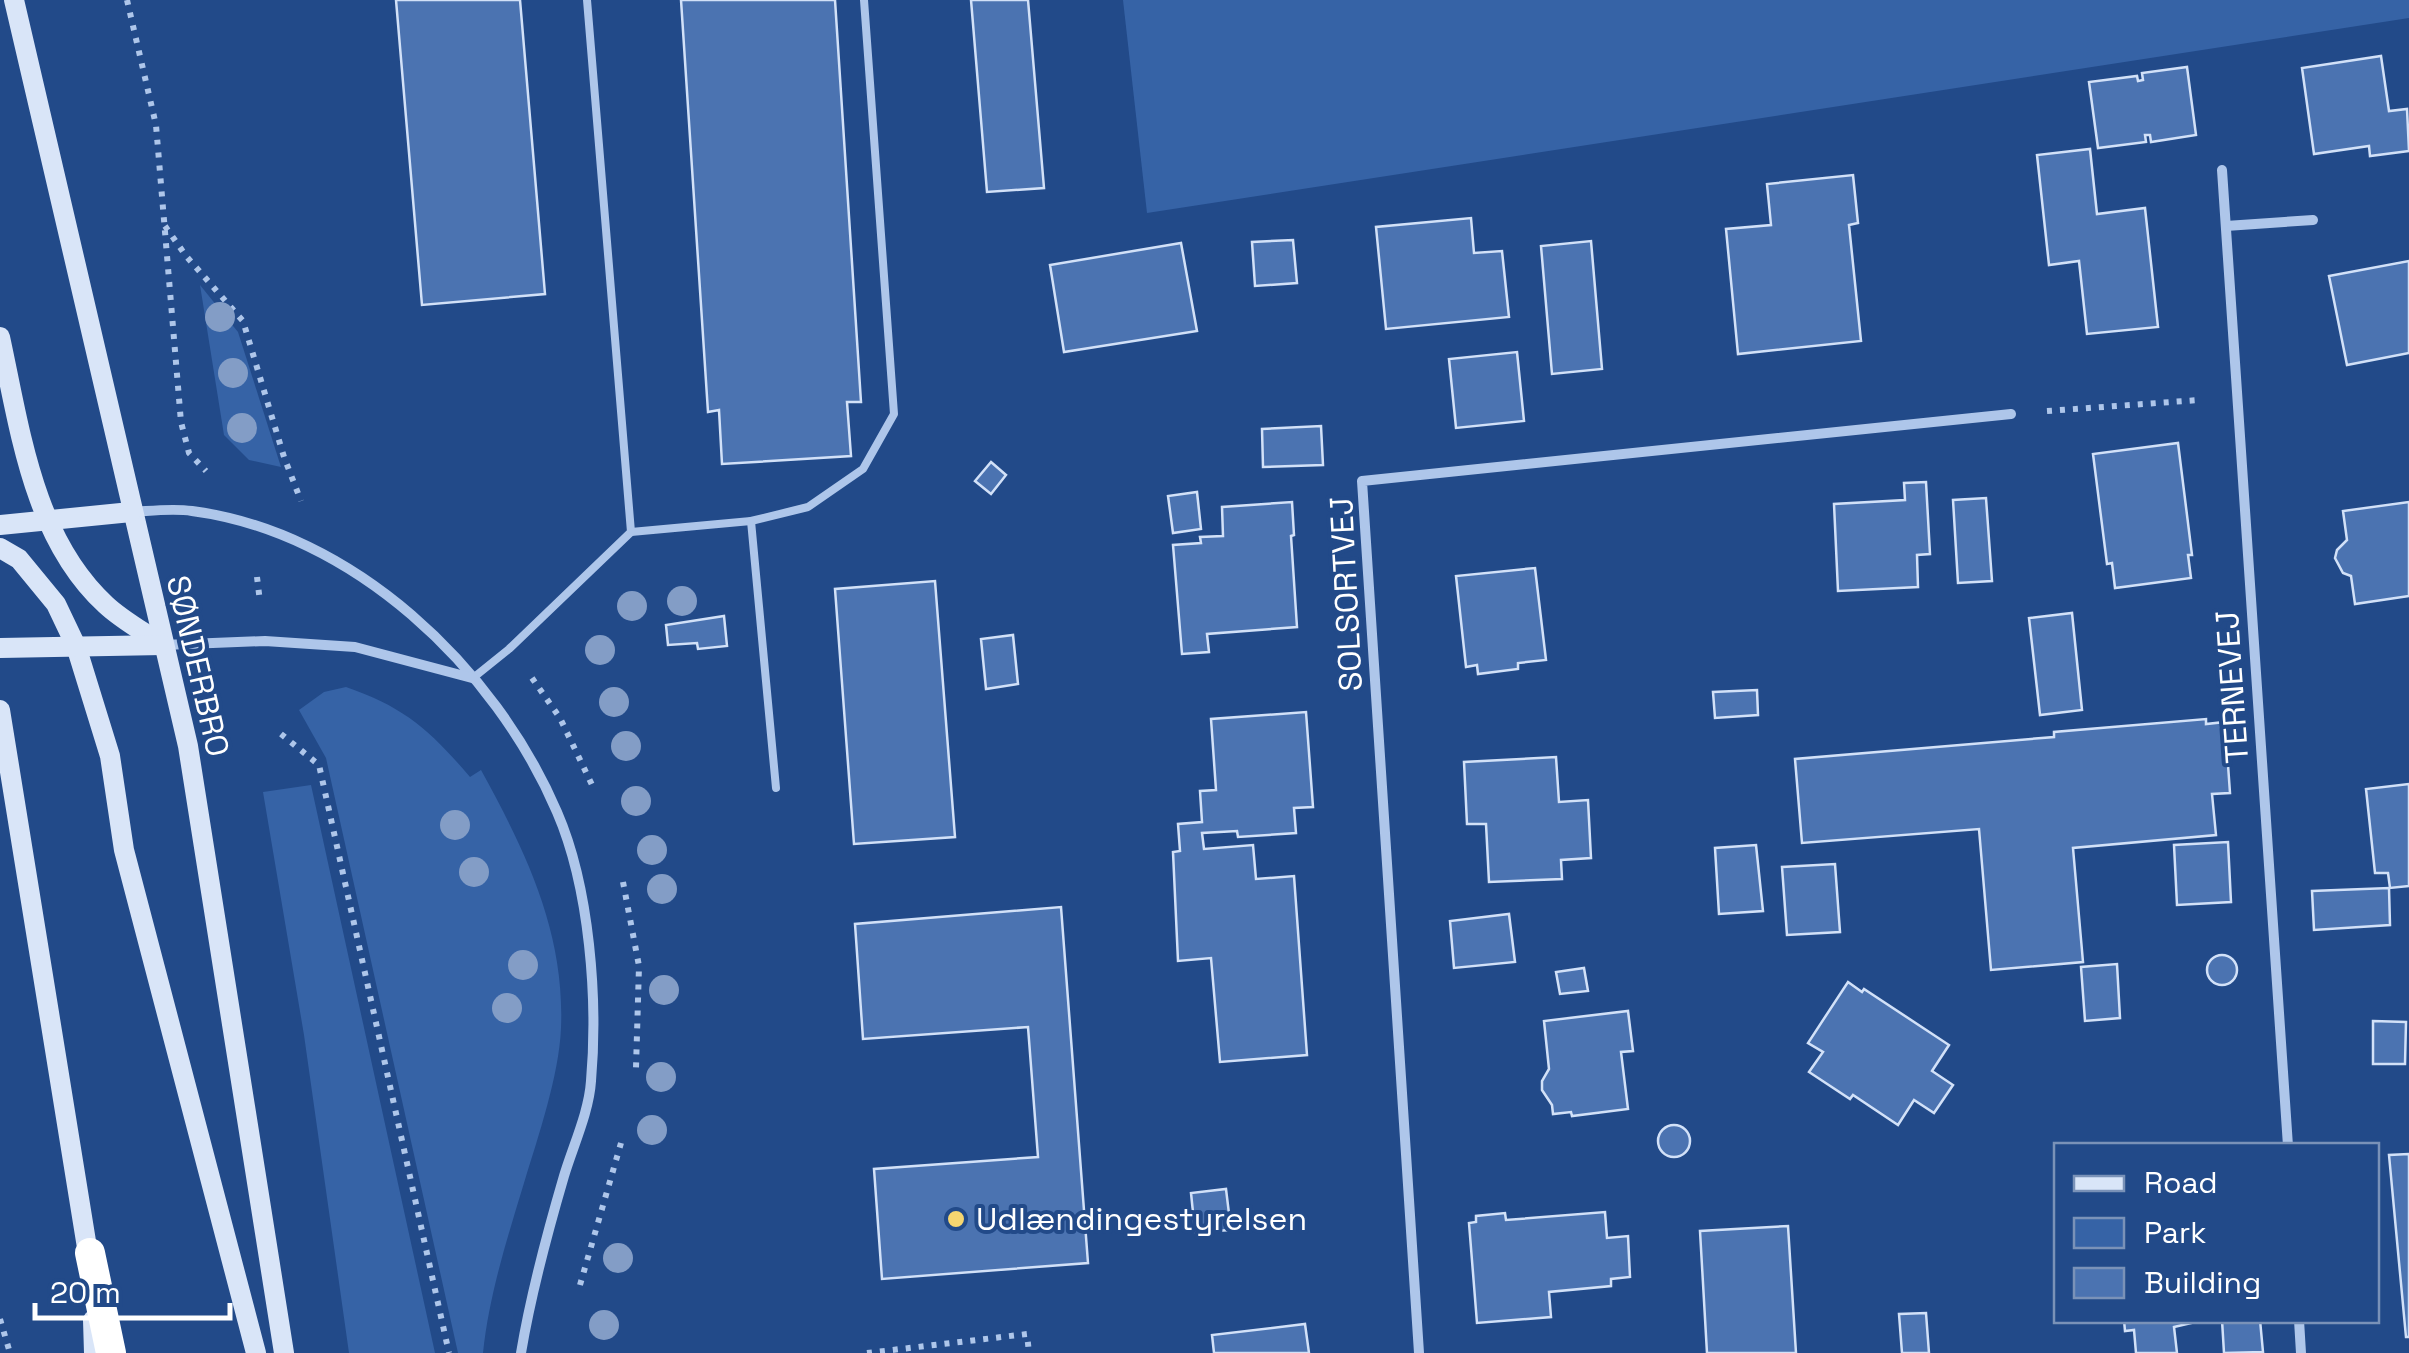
<svg xmlns="http://www.w3.org/2000/svg" width="2409" height="1353" font-family="'Space Grotesk',sans-serif">
	<style>
		.green { fill: #3663a6 }
		.building { fill: #4b73b1; stroke: #d2e1f8; stroke-width: 2.5 }
		.lines { fill: none; stroke-linecap: round; stroke-linejoin: round }
		.path { stroke: #aec6ea; stroke-width: 6; stroke-dasharray: 5 8; stroke-linecap: butt }
		.lane { stroke: #aec6ea; stroke-width: 8 }
		.street { stroke: #aec6ea; stroke-width: 10 }
		.secondary { stroke: #d9e5f8; stroke-width: 20 }
		.highway { stroke: #fff; stroke-width: 30 }
		.tree { fill: #839dc6 }
		.poi-dot { fill: #f6d670; stroke: #224a89; stroke-width: 4 }
		.labels { text-anchor: middle; stroke-width: 8; stroke-linejoin: round; paint-order: stroke }
		.street-label { font-size: 32px; fill: #fff; stroke: #224a89 }
		.poi-label { font-size: 32px; fill: #fff; stroke: #224a89; text-anchor: start }
	</style>
	<rect width="100%" height="100%" fill="#224a89"/>
	<!-- green -->
	<g class="green">
		<path d="M 1123,0 L 2409,0 L 2409,18 L 1147,213 Z"/>
		<path d="M 200,285 L 238,332 L 281,467 L 249,460 L 224,435 Z"/>
		<path d="M 346,687 C 404,707 430,730 470,777 L 481,770 C 526,852 565,932 561,1028 C 559,1076 538,1137 524,1183 C 507,1239 489,1295 483,1353 L 458,1353 L 326,758 L 299,710 L 324,692 Z"/>
		<path d="M 311,785 L 435,1353 L 349,1353 L 304,1035 L 263,792 Z"/>
	</g>
	<!-- building -->
	<g class="building">
		<path d="M 396,0 L 520,0 L 545,294 L 422,305 Z"/>
		<path d="M 681,0 L 835,0 L 861,402 L 847,402 L 851,456 L 722,464 L 719,410 L 708,412 Z"/>
		<path d="M 971,0 L 1028,0 L 1044,188 L 987,192 Z"/>
		<path d="M 2381,56 L 2389,111 L 2407,109 L 2409,151 L 2370,156 L 2369,146 L 2314,154 L 2302,68 Z"/>
		<path d="M 2187,67 L 2196,135 L 2151,142 L 2150,135 L 2145,135 L 2146,142 L 2098,148 L 2089,82 L 2137,76 L 2138,81 L 2143,80 L 2142,73 Z"/>
		<path d="M 2090,149 L 2097,214 L 2145,208 L 2158,327 L 2087,334 L 2079,261 L 2049,265 L 2037,155 Z"/>
		<path d="M 1853,175 L 1858,223 L 1849,225 L 1861,341 L 1738,354 L 1726,229 L 1771,225 L 1767,184 Z"/>
		<path d="M 1471,218 L 1474,253 L 1502,251 L 1509,317 L 1386,329 L 1376,227 Z"/>
		<path d="M 1293,240 L 1297,283 L 1255,286 L 1252,242 Z"/>
		<path d="M 1591,241 L 1602,369 L 1552,374 L 1541,246 Z"/>
		<path d="M 1181,243 L 1197,331 L 1064,352 L 1050,265 Z"/>
		<path d="M 2409,261 L 2409,353 L 2347,365 L 2329,276 Z"/>
		<path d="M 1517,352 L 1524,421 L 1456,428 L 1449,359 Z"/>
		<path d="M 1321,426 L 1323,465 L 1263,467 L 1262,429 Z"/>
		<path d="M 2178,443 L 2192,555 L 2188,555 L 2191,578 L 2115,588 L 2112,563 L 2107,564 L 2093,454 Z"/>
		<path d="M 991,462 L 1006,475 L 991,494 L 975,481 Z"/>
		<path d="M 1926,482 L 1930,554 L 1917,555 L 1918,587 L 1838,591 L 1834,504 L 1905,500 L 1904,483 Z"/>
		<path d="M 1197,492 L 1201,529 L 1173,533 L 1168,496 Z"/>
		<path d="M 1986,498 L 1992,581 L 1958,583 L 1953,500 Z"/>
		<path d="M 1292,502 L 1294,535 L 1291,536 L 1297,627 L 1207,634 L 1209,652 L 1182,654 L 1173,545 L 1201,543 L 1200,537 L 1223,536 L 1222,507 Z"/>
		<path d="M 2409,502 L 2409,596 L 2355,604 L 2351,576 L 2343,573 L 2335,558 L 2337,550 L 2347,540 L 2343,511 Z"/>
		<path d="M 1535,568 L 1546,660 L 1518,663 L 1518,669 L 1478,674 L 1477,665 L 1466,667 L 1456,576 Z"/>
		<path d="M 935,581 L 955,837 L 854,844 L 835,589 Z"/>
		<path d="M 2072,613 L 2082,710 L 2040,715 L 2029,618 Z"/>
		<path d="M 724,616 L 727,646 L 698,649 L 697,643 L 668,645 L 666,625 Z"/>
		<path d="M 1013,635 L 1018,684 L 986,689 L 981,639 Z"/>
		<path d="M 1757,690 L 1758,715 L 1715,718 L 1713,692 Z"/>
		<path d="M 1306,712 L 1313,807 L 1294,808 L 1296,833 L 1238,837 L 1237,831 L 1202,833 L 1204,849 L 1253,845 L 1256,879 L 1294,876 L 1307,1055 L 1220,1062 L 1211,958 L 1178,961 L 1173,852 L 1180,851 L 1178,824 L 1202,822 L 1200,791 L 1216,790 L 1211,719 Z"/>
		<path d="M 2206,719 L 2206,724 L 2225,722 L 2230,793 L 2212,794 L 2216,835 L 2073,848 L 2083,962 L 1991,970 L 1979,829 L 1802,843 L 1795,759 L 2054,737 L 2054,732 Z"/>
		<path d="M 1556,757 L 1559,802 L 1588,800 L 1591,858 L 1561,860 L 1562,879 L 1489,882 L 1486,824 L 1467,824 L 1464,762 Z"/>
		<path d="M 2409,784 L 2409,886 L 2390,888 L 2388,873 L 2375,873 L 2366,789 Z"/>
		<path d="M 2228,842 L 2231,902 L 2177,905 L 2174,845 Z"/>
		<path d="M 1756,845 L 1763,911 L 1719,914 L 1715,848 Z"/>
		<path d="M 1835,864 L 1840,932 L 1787,935 L 1782,867 Z"/>
		<path d="M 2389,888 L 2390,925 L 2314,930 L 2312,891 Z"/>
		<path d="M 1061,907 L 1088,1263 L 882,1279 L 874,1169 L 1038,1157 L 1028,1027 L 863,1039 L 855,924 Z"/>
		<path d="M 1509,914 L 1515,962 L 1454,968 L 1450,921 Z"/>
		<circle cx="2222" cy="970" r="15"/>
		<path d="M 2117,964 L 2120,1018 L 2085,1021 L 2081,967 Z"/>
		<path d="M 1584,968 L 1588,991 L 1560,994 L 1556,972 Z"/>
		<path d="M 1848,982 L 1862,992 L 1864,989 L 1949,1045 L 1932,1071 L 1953,1085 L 1934,1113 L 1914,1100 L 1898,1125 L 1853,1095 L 1850,1099 L 1809,1072 L 1823,1052 L 1808,1043 Z"/>
		<path d="M 1628,1011 L 1633,1051 L 1621,1052 L 1628,1109 L 1572,1116 L 1571,1112 L 1553,1114 L 1552,1105 L 1542,1090 L 1542,1081 L 1549,1069 L 1544,1021 Z"/>
		<path d="M 2373,1021 L 2406,1022 L 2405,1064 L 2373,1064 Z"/>
		<circle cx="1674" cy="1141" r="16"/>
		<path d="M 2409,1154 L 2409,1337 L 2406,1337 L 2389,1155 Z"/>
		<path d="M 1226,1189 L 1231,1230 L 1195,1232 L 1191,1193 Z"/>
		<path d="M 1605,1212 L 1607,1238 L 1628,1236 L 1630,1277 L 1611,1279 L 1611,1286 L 1549,1292 L 1551,1317 L 1477,1323 L 1469,1223 L 1476,1222 L 1476,1216 L 1505,1213 L 1506,1220 Z"/>
		<path d="M 1788,1226 L 1796,1353 L 1707,1353 L 1700,1231 Z"/>
		<path d="M 1926,1313 L 1929,1353 L 1902,1353 L 1899,1314 Z"/>
		<path d="M 2124,1320 L 2204,1320 L 2174,1327 L 2177,1353 L 2136,1353 L 2134,1330 L 2125,1331 Z"/>
		<path d="M 2222,1320 L 2260,1320 L 2263,1352 L 2224,1353 Z"/>
		<path d="M 1305,1324 L 1309,1353 L 1214,1353 L 1212,1335 Z"/>
	</g>
	<g class="lines">
		<!-- path -->
		<g class="path">
			<path d="M 127,0 L 156,125 L 181,422 L 189,453 L 206,471"/>
			<path d="M 165,226 L 186,256 L 243,321 L 284,457 L 301,501"/>
			<path d="M 2047,411 L 2199,400"/>
			<path d="M 257,577 L 260,602"/>
			<path d="M 532,678 L 560,718 L 594,789"/>
			<path d="M 281,734 L 319,765 L 449,1353"/>
			<path d="M 623,882 L 639,966 L 636,1068"/>
			<path d="M 580,1285 L 621,1143"/>
			<path d="M 0,1319 L 10,1353"/>
			<path d="M 867,1353 L 1027,1334 L 1029,1353"/>
		</g>
		<!-- lane -->
		<g class="lane">
			<path d="M 751,521 L 776,788"/>
			<path d="M 631,532 L 751,521 L 808,507 L 863,469 L 894,414 L 864,0"/>
			<path d="M 473,678 L 509,649 L 631,532 L 587,0"/>
		</g>
		<!-- street -->
		<g class="street">
			<path d="M 2222,170 L 2288,1146"/>
			<path d="M 2226,226 L 2313,220"/>
			<path d="M 131,512 C 151,511 172,508 192,511 C 353,532 495,667 557,812 C 590,888 598,1000 591,1081 C 589,1112 573,1146 564,1176 C 547,1234 531,1293 521,1353"/>
			<path d="M 163,645 L 265,641 L 355,647 L 472,678"/>
			<path d="M 2299,1320 L 2301,1353"/>
			<path d="M 1419,1353 L 1362,481 L 2011,414"/>
		</g>
		<!-- secondary -->
		<g class="secondary">
			<path d="M 14,0 L 188,746 L 284,1353"/>
			<path d="M 0,337 C 20,429 33,538 106,605 C 122,620 144,632 163,645"/>
			<path d="M 0,525 L 131,512"/>
			<path d="M 0,548 L 19,559 L 56,604 L 76,646 L 110,756 L 124,850 L 256,1353"/>
			<path d="M 0,648 L 163,645"/>
			<path d="M 0,710 L 90,1266"/>
			<path d="M 93,1320 L 94,1353"/>
		</g>
		<!-- highway -->
		<path class="highway" d="M 90,1253 L 111,1353"/>
	</g>
	<!-- trees -->
	<g class="tree">
		<circle cx="220" cy="317" r="15"/>
		<circle cx="233" cy="373" r="15"/>
		<circle cx="242" cy="428" r="15"/>
		<circle cx="682" cy="601" r="15"/>
		<circle cx="632" cy="606" r="15"/>
		<circle cx="600" cy="650" r="15"/>
		<circle cx="614" cy="702" r="15"/>
		<circle cx="626" cy="746" r="15"/>
		<circle cx="636" cy="801" r="15"/>
		<circle cx="455" cy="825" r="15"/>
		<circle cx="652" cy="850" r="15"/>
		<circle cx="474" cy="872" r="15"/>
		<circle cx="662" cy="889" r="15"/>
		<circle cx="523" cy="965" r="15"/>
		<circle cx="664" cy="990" r="15"/>
		<circle cx="507" cy="1008" r="15"/>
		<circle cx="661" cy="1077" r="15"/>
		<circle cx="652" cy="1130" r="15"/>
		<circle cx="618" cy="1258" r="15"/>
		<circle cx="604" cy="1325" r="15"/>
	</g>
	<!-- markers -->
	<circle class="poi-dot" cx="956" cy="1219" r="10"/>
	<g class="labels">
		<!-- street labels -->
		<g class="street-label">
			<text transform="translate(1346 594) rotate(-93)" y="11">SOLSORTVEJ</text>
			<text transform="translate(198 666) rotate(77)" y="11">SØNDERBRO</text>
			<text transform="translate(2232 687) rotate(-94)" y="11">TERNEVEJ</text>
		</g>
		<!-- poi labels -->
		<g class="poi-label">
			<text x="976" y="1230">Udlændingestyrelsen</text>
		</g>
	</g>
	<!-- legend -->
	<rect x="2054" y="1143" width="325" height="180" fill="#224a89" stroke="#7a92b8" stroke-width="2.5"/>
	<rect x="2074" y="1176" width="50" height="15" fill="#d9e5f8" stroke="#7a92b8" stroke-width="2.5"/>
	<text x="2144" y="1193" font-size="30" fill="#ffffff">Road</text>
	<rect x="2074" y="1218" width="50" height="30" fill="#3663a6" stroke="#7a92b8" stroke-width="2.5"/>
	<text x="2144" y="1243" font-size="30" fill="#ffffff">Park</text>
	<rect x="2074" y="1268" width="50" height="30" fill="#4b73b1" stroke="#7a92b8" stroke-width="2.5"/>
	<text x="2144" y="1293" font-size="30" fill="#ffffff">Building</text>
	<!-- scale -->
	<path d="M35 1303v15h195v-15" fill="none" stroke="#ffffff" stroke-width="5"/>
	<text x="50" y="1303" font-size="30" fill="#ffffff" stroke="#224a89" stroke-width="8" paint-order="stroke">20 m</text>
</svg>
